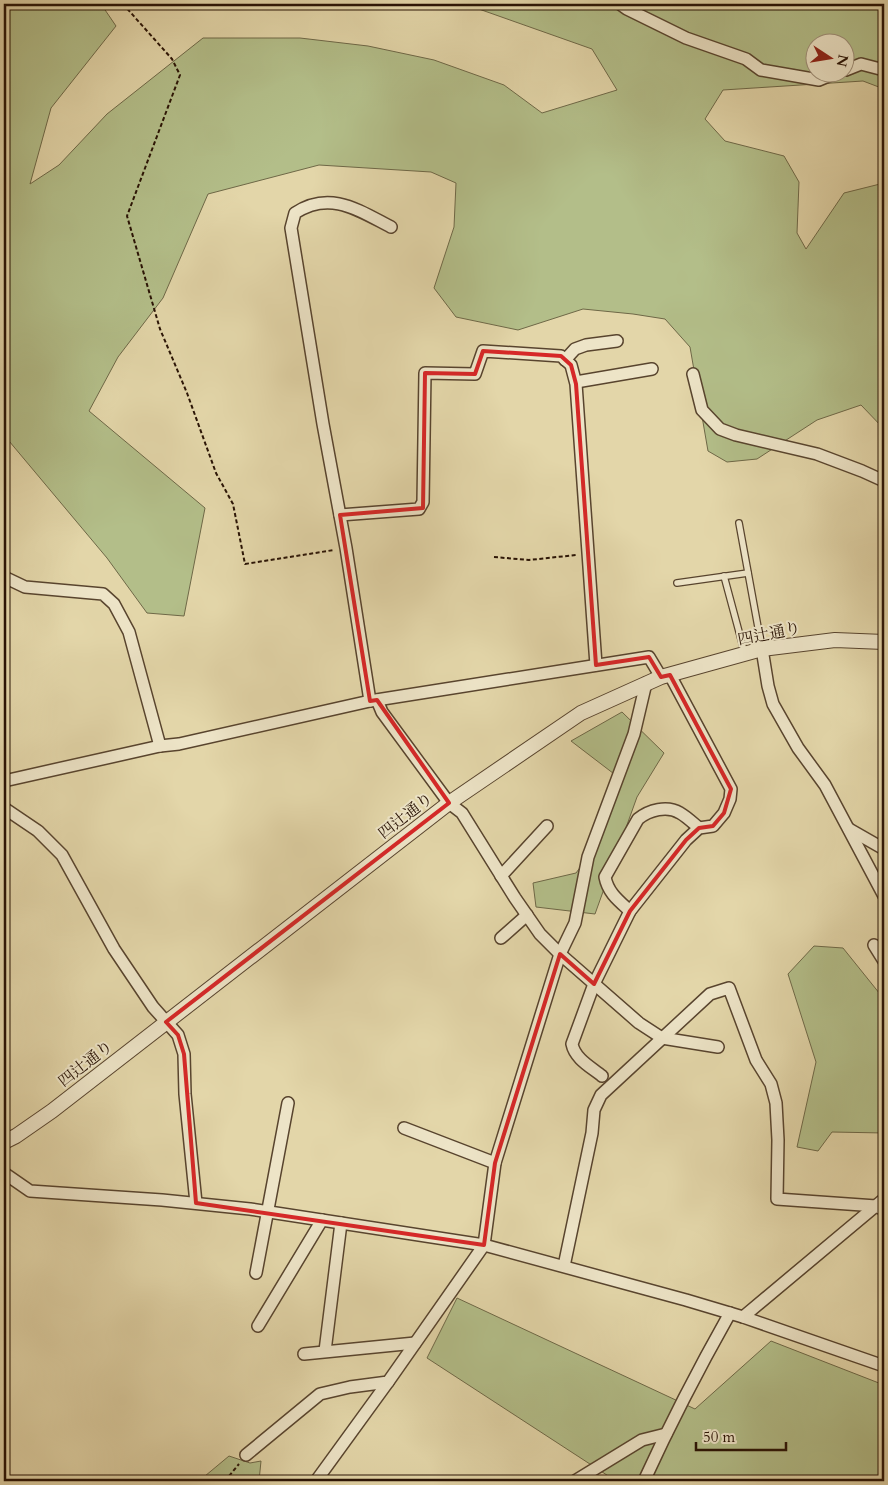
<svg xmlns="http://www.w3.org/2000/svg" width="888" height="1485" font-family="Cardo,'Noto Serif JP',serif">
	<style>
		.green { fill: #b3be89; stroke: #6e6847; fill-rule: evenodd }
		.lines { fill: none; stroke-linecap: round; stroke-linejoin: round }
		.service-casing { stroke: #58442e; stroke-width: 8 }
		.minor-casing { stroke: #58442e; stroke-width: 14 }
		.tertiary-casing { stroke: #58442e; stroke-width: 16 }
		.path { stroke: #291305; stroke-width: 2; stroke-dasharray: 4 2.5; stroke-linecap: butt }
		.service { stroke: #ede4c7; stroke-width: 5.5 }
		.minor { stroke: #ede4c7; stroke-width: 11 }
		.tertiary { stroke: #ede4c7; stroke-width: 14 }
		.marked { fill: none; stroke: #d62828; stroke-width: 4; stroke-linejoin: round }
		.labels { text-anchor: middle; stroke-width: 4; stroke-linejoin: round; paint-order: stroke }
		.street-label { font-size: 16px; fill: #291305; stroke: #ede4c7 }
	</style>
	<rect width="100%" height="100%" fill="#e3d6a9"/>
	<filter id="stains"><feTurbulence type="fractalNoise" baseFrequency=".004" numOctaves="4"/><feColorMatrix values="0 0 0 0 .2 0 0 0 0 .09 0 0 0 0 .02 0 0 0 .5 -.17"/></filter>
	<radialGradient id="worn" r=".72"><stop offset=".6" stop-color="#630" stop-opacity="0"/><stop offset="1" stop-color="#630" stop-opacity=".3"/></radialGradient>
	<!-- green -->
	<g class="green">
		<path d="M 4,4 L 101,4 L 116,26 L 51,108 L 30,184 L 59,165 L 107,114 L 203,38 L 300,38 L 368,46 L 434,60 L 504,85 L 542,113 L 617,90 L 592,49 L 476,8 L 470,4 L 884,4 L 884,89 L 863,81 L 723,90 L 705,119 L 725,141 L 784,156 L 799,182 L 797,233 L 806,249 L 844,193 L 884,183 L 884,429 L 861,405 L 817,420 L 757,459 L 727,462 L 708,451 L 690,347 L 665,319 L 633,314 L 583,309 L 518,330 L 456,317 L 434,288 L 454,227 L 456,183 L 431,172 L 319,165 L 208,194 L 163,298 L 118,357 L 89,411 L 205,508 L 184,616 L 147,613 L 107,558 L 4,435 ZM 816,42 L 846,42 L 846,72 L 816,72 Z"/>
		<path d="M 622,712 L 664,753 L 637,797 L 595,914 L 536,907 L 533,883 L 576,873 L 599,842 L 622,780 L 571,741 Z"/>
		<path d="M 814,946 L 843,948 L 884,999 L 884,1133 L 832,1132 L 818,1151 L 797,1147 L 816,1062 L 788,974 Z"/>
		<path d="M 457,1298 L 695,1409 L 771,1341 L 884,1385 L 884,1481 L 616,1481 L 427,1358 Z"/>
		<path d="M 229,1456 L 250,1463 L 261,1461 L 259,1481 L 199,1481 Z"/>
	</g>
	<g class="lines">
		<defs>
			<g id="service">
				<path d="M 739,523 L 762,649"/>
				<path d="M 724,576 L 745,654"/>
				<path d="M 677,583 L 748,573"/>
			</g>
			<g id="minor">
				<path d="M 620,4 L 627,9 L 686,38 L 746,59 L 761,70 L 819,80 L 838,72"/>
				<path d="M 846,70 L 861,64 L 884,70"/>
				<path d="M 565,360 L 575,349 L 586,345 L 617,341"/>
				<path d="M 693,374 L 702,410 L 720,429 L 736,435 L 817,454 L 862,471 L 884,481"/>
				<path d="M 576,382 L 652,369"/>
				<path d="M 340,515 L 419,509 L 423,502 L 425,373 L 475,374 L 483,351 L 561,356 L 571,365 L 576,384 L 596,665"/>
				<path d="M 4,577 L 25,587 L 103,594 L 114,604 L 129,632 L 160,746"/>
				<path d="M 762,649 L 768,686 L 773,704 L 798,748 L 825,785 L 884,896"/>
				<path d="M 377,700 L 382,712 L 449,803 L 462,813 L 515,898 L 540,934 L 560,954 L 639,1023 L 662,1038 L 718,1047"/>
				<path d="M 370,701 L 346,548 L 323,424 L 291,228 L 295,213 C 330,190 358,210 391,227"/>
				<path d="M 4,781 L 160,746 L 179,744 L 370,701 L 649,657 L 661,677"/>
				<path d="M 4,808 L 38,831 L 62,855 L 114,949 L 153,1007 L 178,1035 L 184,1054 L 185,1094 L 196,1203"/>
				<path d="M 849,829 L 884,849"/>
				<path d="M 501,876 L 547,826"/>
				<path d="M 630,911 C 619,901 608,893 605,877 L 638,819 C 649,810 667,805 680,813 C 687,817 693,823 699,828"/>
				<path d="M 501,938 L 527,915"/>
				<path d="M 874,945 L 884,961"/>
				<path d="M 602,1076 C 591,1067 575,1059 572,1044 L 594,984 L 630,911 L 686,840 L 699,828 L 713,826 L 724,813 L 730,799 L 731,789 L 670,675"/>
				<path d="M 404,1128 L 495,1163"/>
				<path d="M 4,1173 L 30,1191 L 162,1200 L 250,1209 L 484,1245 L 686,1300 L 743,1317 L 884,1366"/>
				<path d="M 564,1266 L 592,1133 L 594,1110 L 601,1095 L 710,994 L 729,988 L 756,1060 L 771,1084 L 776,1103 L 778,1140 L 777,1199 L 876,1206 L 884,1210"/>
				<path d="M 256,1273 L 288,1103"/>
				<path d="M 743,1317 L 884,1199"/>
				<path d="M 258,1326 L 322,1220"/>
				<path d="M 325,1351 L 341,1223"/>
				<path d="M 304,1354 L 415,1343"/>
				<path d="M 246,1455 L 320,1394 L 350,1387 L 388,1382 L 484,1245 L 495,1163 L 560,954 L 575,923 L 588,857 L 634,734 L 646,683"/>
				<path d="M 316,1481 L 388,1382"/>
				<path d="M 575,1481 L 642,1440 L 666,1434"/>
				<path d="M 644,1481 C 670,1424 699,1368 730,1313"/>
			</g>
			<path id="tertiary" d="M 4,1142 L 16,1136 L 52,1111 L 449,803 L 581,713 L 661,677 L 762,649 L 835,640 L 884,642"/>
		</defs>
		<!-- service casing -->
		<use href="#service" class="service-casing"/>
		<!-- minor casing -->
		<use href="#minor" class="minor-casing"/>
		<!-- tertiary casing -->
		<use href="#tertiary" class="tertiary-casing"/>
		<!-- path -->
		<g class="path">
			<path d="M 123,4 L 172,59 L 180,75 L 127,216 L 160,329 L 187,393 L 216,473 L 233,504 L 245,564 L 334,550"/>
			<path d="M 494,557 L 529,560 L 576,555"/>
			<path d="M 225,1481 L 239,1464"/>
		</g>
		<!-- service -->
		<use href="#service" class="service"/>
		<!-- minor -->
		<use href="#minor" class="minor"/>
		<!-- tertiary -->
		<use href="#tertiary" class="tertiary"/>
	</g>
	<!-- marked area -->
	<path class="marked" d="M 483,351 L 561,356 L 571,365 L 576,384 L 596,665 L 649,657 L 661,677 L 670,675 L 731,789 L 724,813 L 713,826 L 699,828 L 686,840 L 630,911 L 594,984 L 560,954 L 495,1163 L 484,1245 L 196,1203 L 184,1054 L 178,1035 L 166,1022 L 449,803 L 377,700 L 370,701 L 340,515 L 423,508 L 425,373 L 475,374 Z"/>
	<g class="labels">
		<!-- street labels -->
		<g class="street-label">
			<text transform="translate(769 633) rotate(-11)" y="6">四辻通り</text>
			<text transform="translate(405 815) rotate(-38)" y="6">四辻通り</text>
			<text transform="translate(85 1063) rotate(-38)" y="6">四辻通り</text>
		</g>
	</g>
	<!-- margin -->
	<rect width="888" height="1485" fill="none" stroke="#e3d6a9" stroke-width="20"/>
	<rect x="5" y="5" width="878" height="1475" fill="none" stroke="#291305" stroke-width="2.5"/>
	<rect x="10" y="10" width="868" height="1465" fill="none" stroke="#291305"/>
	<!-- north arrow -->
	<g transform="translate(830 58) rotate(102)"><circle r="24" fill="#ede4c7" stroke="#9f9079"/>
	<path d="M0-4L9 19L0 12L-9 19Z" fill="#8f2418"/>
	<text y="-8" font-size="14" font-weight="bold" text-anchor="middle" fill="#291305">N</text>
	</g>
	<!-- scale -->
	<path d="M696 1442v8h90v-8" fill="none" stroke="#291305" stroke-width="2.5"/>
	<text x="703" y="1442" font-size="15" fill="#291305" stroke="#ede4c7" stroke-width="4" paint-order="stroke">50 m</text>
	<rect width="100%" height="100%" filter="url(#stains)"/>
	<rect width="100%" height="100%" fill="url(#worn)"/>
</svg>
